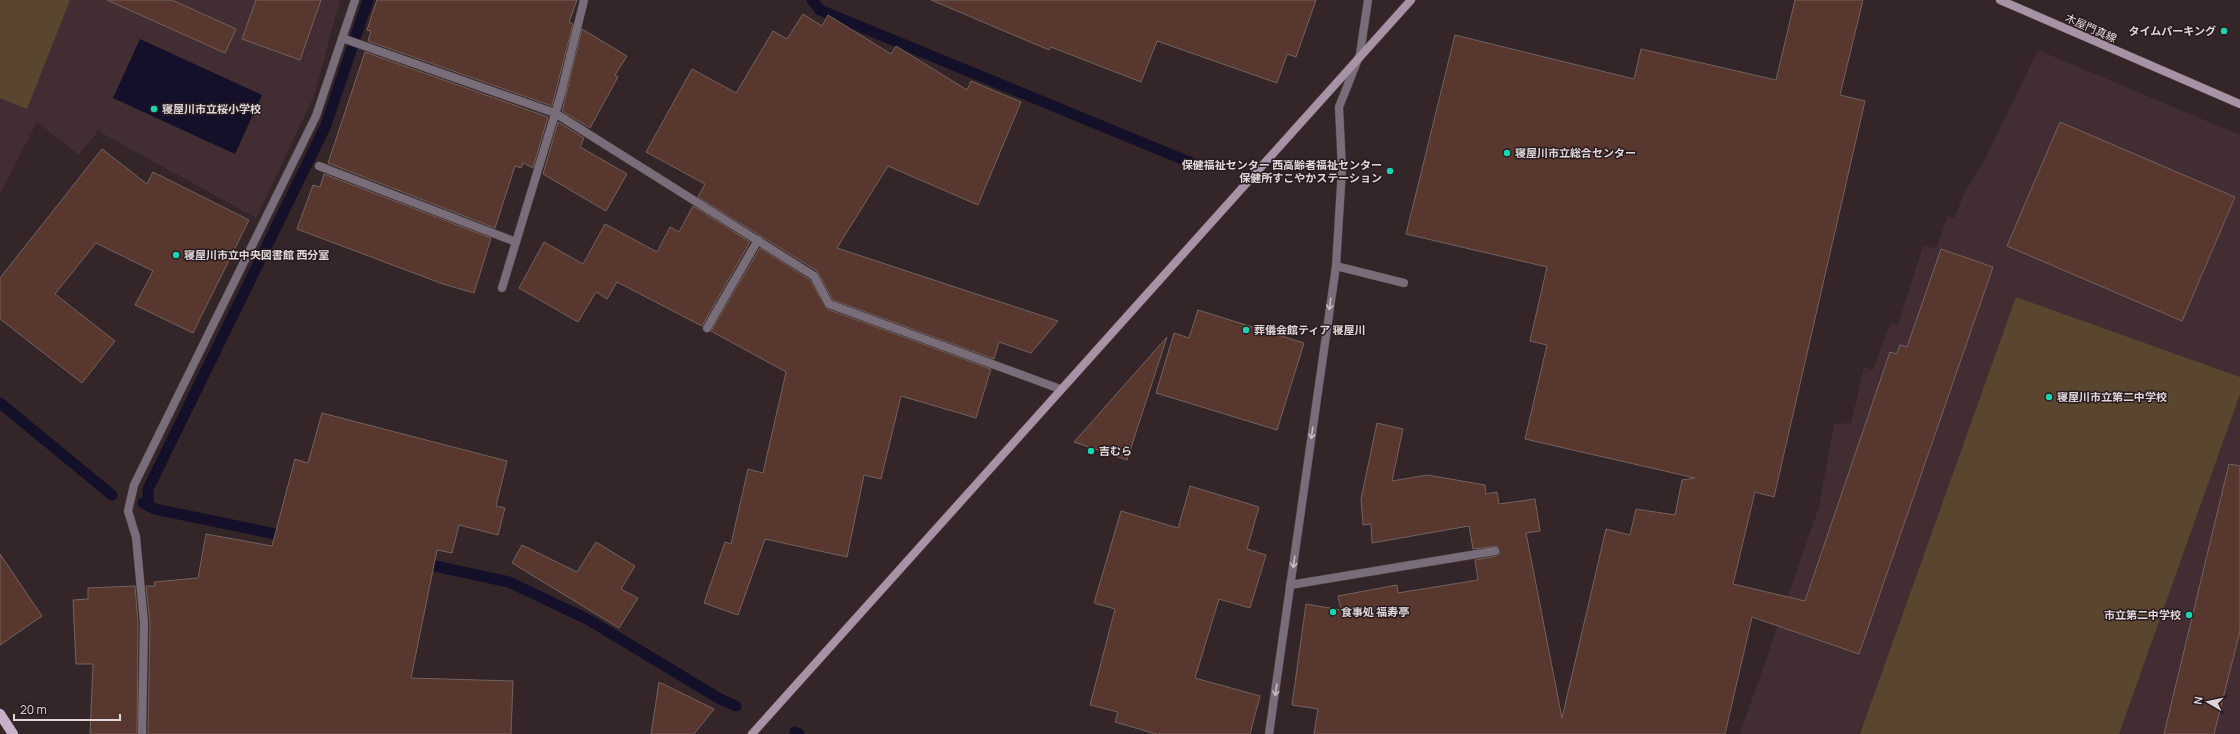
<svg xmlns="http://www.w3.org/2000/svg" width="2240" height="734" font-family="Manrope,'Noto Sans JP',sans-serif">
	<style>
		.built { fill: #422d33 }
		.green { fill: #5a462e }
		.water { fill: #151029 }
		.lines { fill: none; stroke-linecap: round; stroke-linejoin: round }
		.stream { stroke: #151029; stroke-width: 11 }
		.building { fill: #58372e; stroke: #73635f }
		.lane-casing { stroke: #4f4144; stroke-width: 9 }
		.street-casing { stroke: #4f4144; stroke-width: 9 }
		.secondary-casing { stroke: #4f4144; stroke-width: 9 }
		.primary-casing { stroke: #4f4144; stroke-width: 11 }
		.lane { stroke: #796d79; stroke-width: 8 }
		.street { stroke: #796d79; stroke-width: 8 }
		.secondary { stroke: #a693a6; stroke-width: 8 }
		.primary { stroke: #c9b1c9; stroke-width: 10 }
		.oneway { stroke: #c6bcc1 }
		.poi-dot { fill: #18d5b2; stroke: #281b1f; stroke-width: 1.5 }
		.labels { text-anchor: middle; stroke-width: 3; stroke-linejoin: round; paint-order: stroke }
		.street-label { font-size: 11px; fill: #e0d6d9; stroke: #281b1f }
		.poi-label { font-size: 11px; font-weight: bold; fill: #e0d6d9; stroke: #281b1f; text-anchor: start }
	</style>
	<rect width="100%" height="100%" fill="#332528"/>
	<!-- built -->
	<g class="built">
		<path d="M 0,0 L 340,0 L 314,96 L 256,218 L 98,131 L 79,155 L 37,122 L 0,194 Z"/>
		<path d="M 2038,50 L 2240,135 L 2240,734 L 1740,734 L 1819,507 L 1834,424 L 1851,423 L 1864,367 L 1873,370 L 1890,324 L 1898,325 L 1923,246 L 1936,248 L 1948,216 L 1954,218 L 1965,192 L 1986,157 Z"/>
	</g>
	<!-- green -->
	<g class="green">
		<path d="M 0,0 L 70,0 L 27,109 L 0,98 Z"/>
		<path d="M 2016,297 L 2240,377 L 2240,394 L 2119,734 L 1860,734 Z"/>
	</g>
	<!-- water -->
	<path class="water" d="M 140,39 L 262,95 L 235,154 L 113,98 Z"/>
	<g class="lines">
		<!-- stream -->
		<g class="stream">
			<path d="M 812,0 L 820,10 L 1199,166"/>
			<path d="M 0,403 L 112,495"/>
			<path d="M 143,503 L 155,509 L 290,537"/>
			<path d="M 148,504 L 148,489 L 326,125 L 368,0"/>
			<path d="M 421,563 L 509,582 L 589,620 L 720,699 L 736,706"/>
			<path d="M 795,732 L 799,734"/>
		</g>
	</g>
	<!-- building -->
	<g class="building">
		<path d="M 107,0 L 172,0 L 236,29 L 225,53 Z"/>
		<path d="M 256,0 L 321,0 L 300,60 L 242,39 Z"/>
		<path d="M 377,0 L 577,0 L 569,22 L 573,24 L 552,106 L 368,41 L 371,31 L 367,30 Z"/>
		<path d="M 931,0 L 1316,0 L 1296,57 L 1287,54 L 1277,83 L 1157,41 L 1141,82 L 1051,47 L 1049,50 Z"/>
		<path d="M 1795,0 L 1863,0 L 1840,95 L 1865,101 L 1774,497 L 1755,492 L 1733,584 L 1805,601 L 1890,352 L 1897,354 L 1900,345 L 1907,347 L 1941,249 L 1993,267 L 1859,654 L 1752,617 L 1725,734 L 1314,734 L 1318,709 L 1292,705 L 1306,604 L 1341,610 L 1338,596 L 1397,585 L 1398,593 L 1478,580 L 1475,560 L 1496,556 L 1500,553 L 1497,546 L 1473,549 L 1469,526 L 1372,543 L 1371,524 L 1363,525 L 1361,499 L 1377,423 L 1403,429 L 1392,481 L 1427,475 L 1485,485 L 1486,494 L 1497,492 L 1499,504 L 1535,499 L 1540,531 L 1526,533 L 1562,718 L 1606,529 L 1630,535 L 1636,509 L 1675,515 L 1682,480 L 1695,478 L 1525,439 L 1547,345 L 1530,341 L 1547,267 L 1406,234 L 1455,35 L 1634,79 L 1641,49 L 1776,80 Z"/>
		<path d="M 803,14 L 822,26 L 828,15 L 891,54 L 896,46 L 967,90 L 971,81 L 1021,102 L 978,205 L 888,166 L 837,248 L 1058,321 L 1031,353 L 999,342 L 994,359 L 833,300 L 817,271 L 698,197 L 705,184 L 646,152 L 692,69 L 736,93 L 773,31 L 787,39 Z"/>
		<path d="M 582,29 L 627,56 L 615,75 L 618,77 L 590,128 L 562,111 Z"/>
		<path d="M 365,52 L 548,117 L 533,168 L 523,163 L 521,168 L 515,166 L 495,228 L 328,163 Z"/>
		<path d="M 558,122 L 584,138 L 580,147 L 627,174 L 606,211 L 543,174 Z"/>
		<path d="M 2060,122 L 2235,197 L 2182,321 L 2007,246 Z"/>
		<path d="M 102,149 L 147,184 L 153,172 L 249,220 L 193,333 L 135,305 L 153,271 L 96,243 L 55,294 L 115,341 L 82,383 L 0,319 L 0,278 Z"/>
		<path d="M 324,174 L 491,238 L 474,293 L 443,284 L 297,229 L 313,185 L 320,187 Z"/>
		<path d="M 693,206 L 750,242 L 702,326 L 617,282 L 607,299 L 596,292 L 578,322 L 519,288 L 544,242 L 583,264 L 605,224 L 657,252 L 670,227 L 679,232 Z"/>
		<path d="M 760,248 L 810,280 L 827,309 L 991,369 L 976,418 L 901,396 L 881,479 L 864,475 L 847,557 L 765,539 L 738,615 L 704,603 L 725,542 L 731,544 L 748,469 L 763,473 L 786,372 L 711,331 Z"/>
		<path d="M 1198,310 L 1304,343 L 1277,430 L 1156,393 L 1174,333 L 1189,338 Z"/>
		<path d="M 1167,337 L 1127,460 L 1074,442 Z"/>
		<path d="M 322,413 L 507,461 L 496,506 L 505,508 L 498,535 L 459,525 L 452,553 L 437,550 L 411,678 L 513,681 L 511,734 L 148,734 L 150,623 L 146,586 L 155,586 L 154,582 L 198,578 L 206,534 L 272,546 L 295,459 L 308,463 Z"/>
		<path d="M 2229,464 L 2240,466 L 2240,631 L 2214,734 L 2164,734 Z"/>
		<path d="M 1190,486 L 1259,507 L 1247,549 L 1266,555 L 1250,608 L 1219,599 L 1195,678 L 1260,696 L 1250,734 L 1156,734 L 1115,722 L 1118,712 L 1090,705 L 1115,609 L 1094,603 L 1121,511 L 1178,528 Z"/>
		<path d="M 596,542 L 635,566 L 621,589 L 638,598 L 619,628 L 512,563 L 522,545 L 577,572 Z"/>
		<path d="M 0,554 L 42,616 L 0,645 Z"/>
		<path d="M 135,586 L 138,623 L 137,734 L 90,734 L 93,664 L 76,664 L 73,600 L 88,599 L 88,588 Z"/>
		<path d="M 659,682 L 714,709 L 694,734 L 651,734 Z"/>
	</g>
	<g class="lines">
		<defs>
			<g id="lane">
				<path d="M 342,38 L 555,113 L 814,276 L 829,304 L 1060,389"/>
				<path d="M 319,166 L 516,242"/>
				<path d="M 1336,266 L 1404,283"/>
				<path d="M 707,328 L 758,240"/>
				<path d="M 1290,585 L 1495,551"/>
			</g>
			<g id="street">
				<path d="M 502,288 L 561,94 L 584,0"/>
				<path d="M 142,734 L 144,623 L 136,537 L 128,511 L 134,485 L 316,116 L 355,0"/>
				<path d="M 1269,734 L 1336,266 L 1342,169 L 1339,107 L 1360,54 L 1368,0"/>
			</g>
			<g id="secondary">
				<path d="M 2000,0 L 2240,104"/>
				<path d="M 752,734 L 1411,0"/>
			</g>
			<path id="primary" d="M 0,714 L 13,734"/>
		</defs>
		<!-- lane casing -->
		<use href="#lane" class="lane-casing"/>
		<!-- street casing -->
		<use href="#street" class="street-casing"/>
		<!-- secondary casing -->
		<use href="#secondary" class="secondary-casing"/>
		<!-- primary casing -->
		<use href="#primary" class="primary-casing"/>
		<!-- lane -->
		<use href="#lane" class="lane"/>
		<!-- street -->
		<use href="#street" class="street"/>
		<!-- secondary -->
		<use href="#secondary" class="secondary"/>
		<!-- primary -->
		<use href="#primary" class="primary"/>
	</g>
	<!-- one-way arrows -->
	<defs><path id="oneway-shaft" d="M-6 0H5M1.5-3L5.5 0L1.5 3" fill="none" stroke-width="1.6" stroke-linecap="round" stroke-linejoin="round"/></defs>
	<g class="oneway">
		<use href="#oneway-shaft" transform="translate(1330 304) rotate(98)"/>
		<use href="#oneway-shaft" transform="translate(1312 433) rotate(98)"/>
		<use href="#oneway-shaft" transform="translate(1294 562) rotate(98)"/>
		<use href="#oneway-shaft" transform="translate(1276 690) rotate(98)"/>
	</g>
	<!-- markers -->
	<g class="poi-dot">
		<circle cx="2224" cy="31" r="4"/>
		<circle cx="154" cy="109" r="4"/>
		<circle cx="1507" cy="153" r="4"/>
		<circle cx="1390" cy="171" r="4"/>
		<circle cx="176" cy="255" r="4"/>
		<circle cx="1246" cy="330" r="4"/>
		<circle cx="2049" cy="397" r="4"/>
		<circle cx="1091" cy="451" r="4"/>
		<circle cx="1333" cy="612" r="4"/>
		<circle cx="2189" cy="615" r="4"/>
	</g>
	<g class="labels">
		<!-- street labels -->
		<g class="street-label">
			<text transform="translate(2091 28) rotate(24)" y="4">木屋門真線</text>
		</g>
		<!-- poi labels -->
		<g class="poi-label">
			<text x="2216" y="35" text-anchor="end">タイムパーキング</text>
			<text x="162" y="113">寝屋川市立桜小学校</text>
			<text x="1515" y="157">寝屋川市立総合センター</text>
			<text x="1382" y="169" text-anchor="end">保健福祉センター 西高齢者福祉センター<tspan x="1382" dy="13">保健所すこやかステーション</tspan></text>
			<text x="184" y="259">寝屋川市立中央図書館 西分室</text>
			<text x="1254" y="334">葬儀会館ティア 寝屋川</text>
			<text x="2057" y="401">寝屋川市立第二中学校</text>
			<text x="1099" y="455">吉むら</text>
			<text x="1341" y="616">食事処 福寿亭</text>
			<text x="2181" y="619" text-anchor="end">市立第二中学校</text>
		</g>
	</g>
	<!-- north arrow -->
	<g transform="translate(2208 702) rotate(279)" stroke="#281b1f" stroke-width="3" paint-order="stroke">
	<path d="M0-3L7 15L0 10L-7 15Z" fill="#e0d6d9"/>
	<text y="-6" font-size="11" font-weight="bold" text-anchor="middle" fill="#e0d6d9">N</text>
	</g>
	<!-- scale -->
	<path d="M14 714v6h106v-6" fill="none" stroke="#e0d6d9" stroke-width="2"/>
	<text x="20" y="714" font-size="12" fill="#e0d6d9" stroke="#281b1f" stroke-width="3" paint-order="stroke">20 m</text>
</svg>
